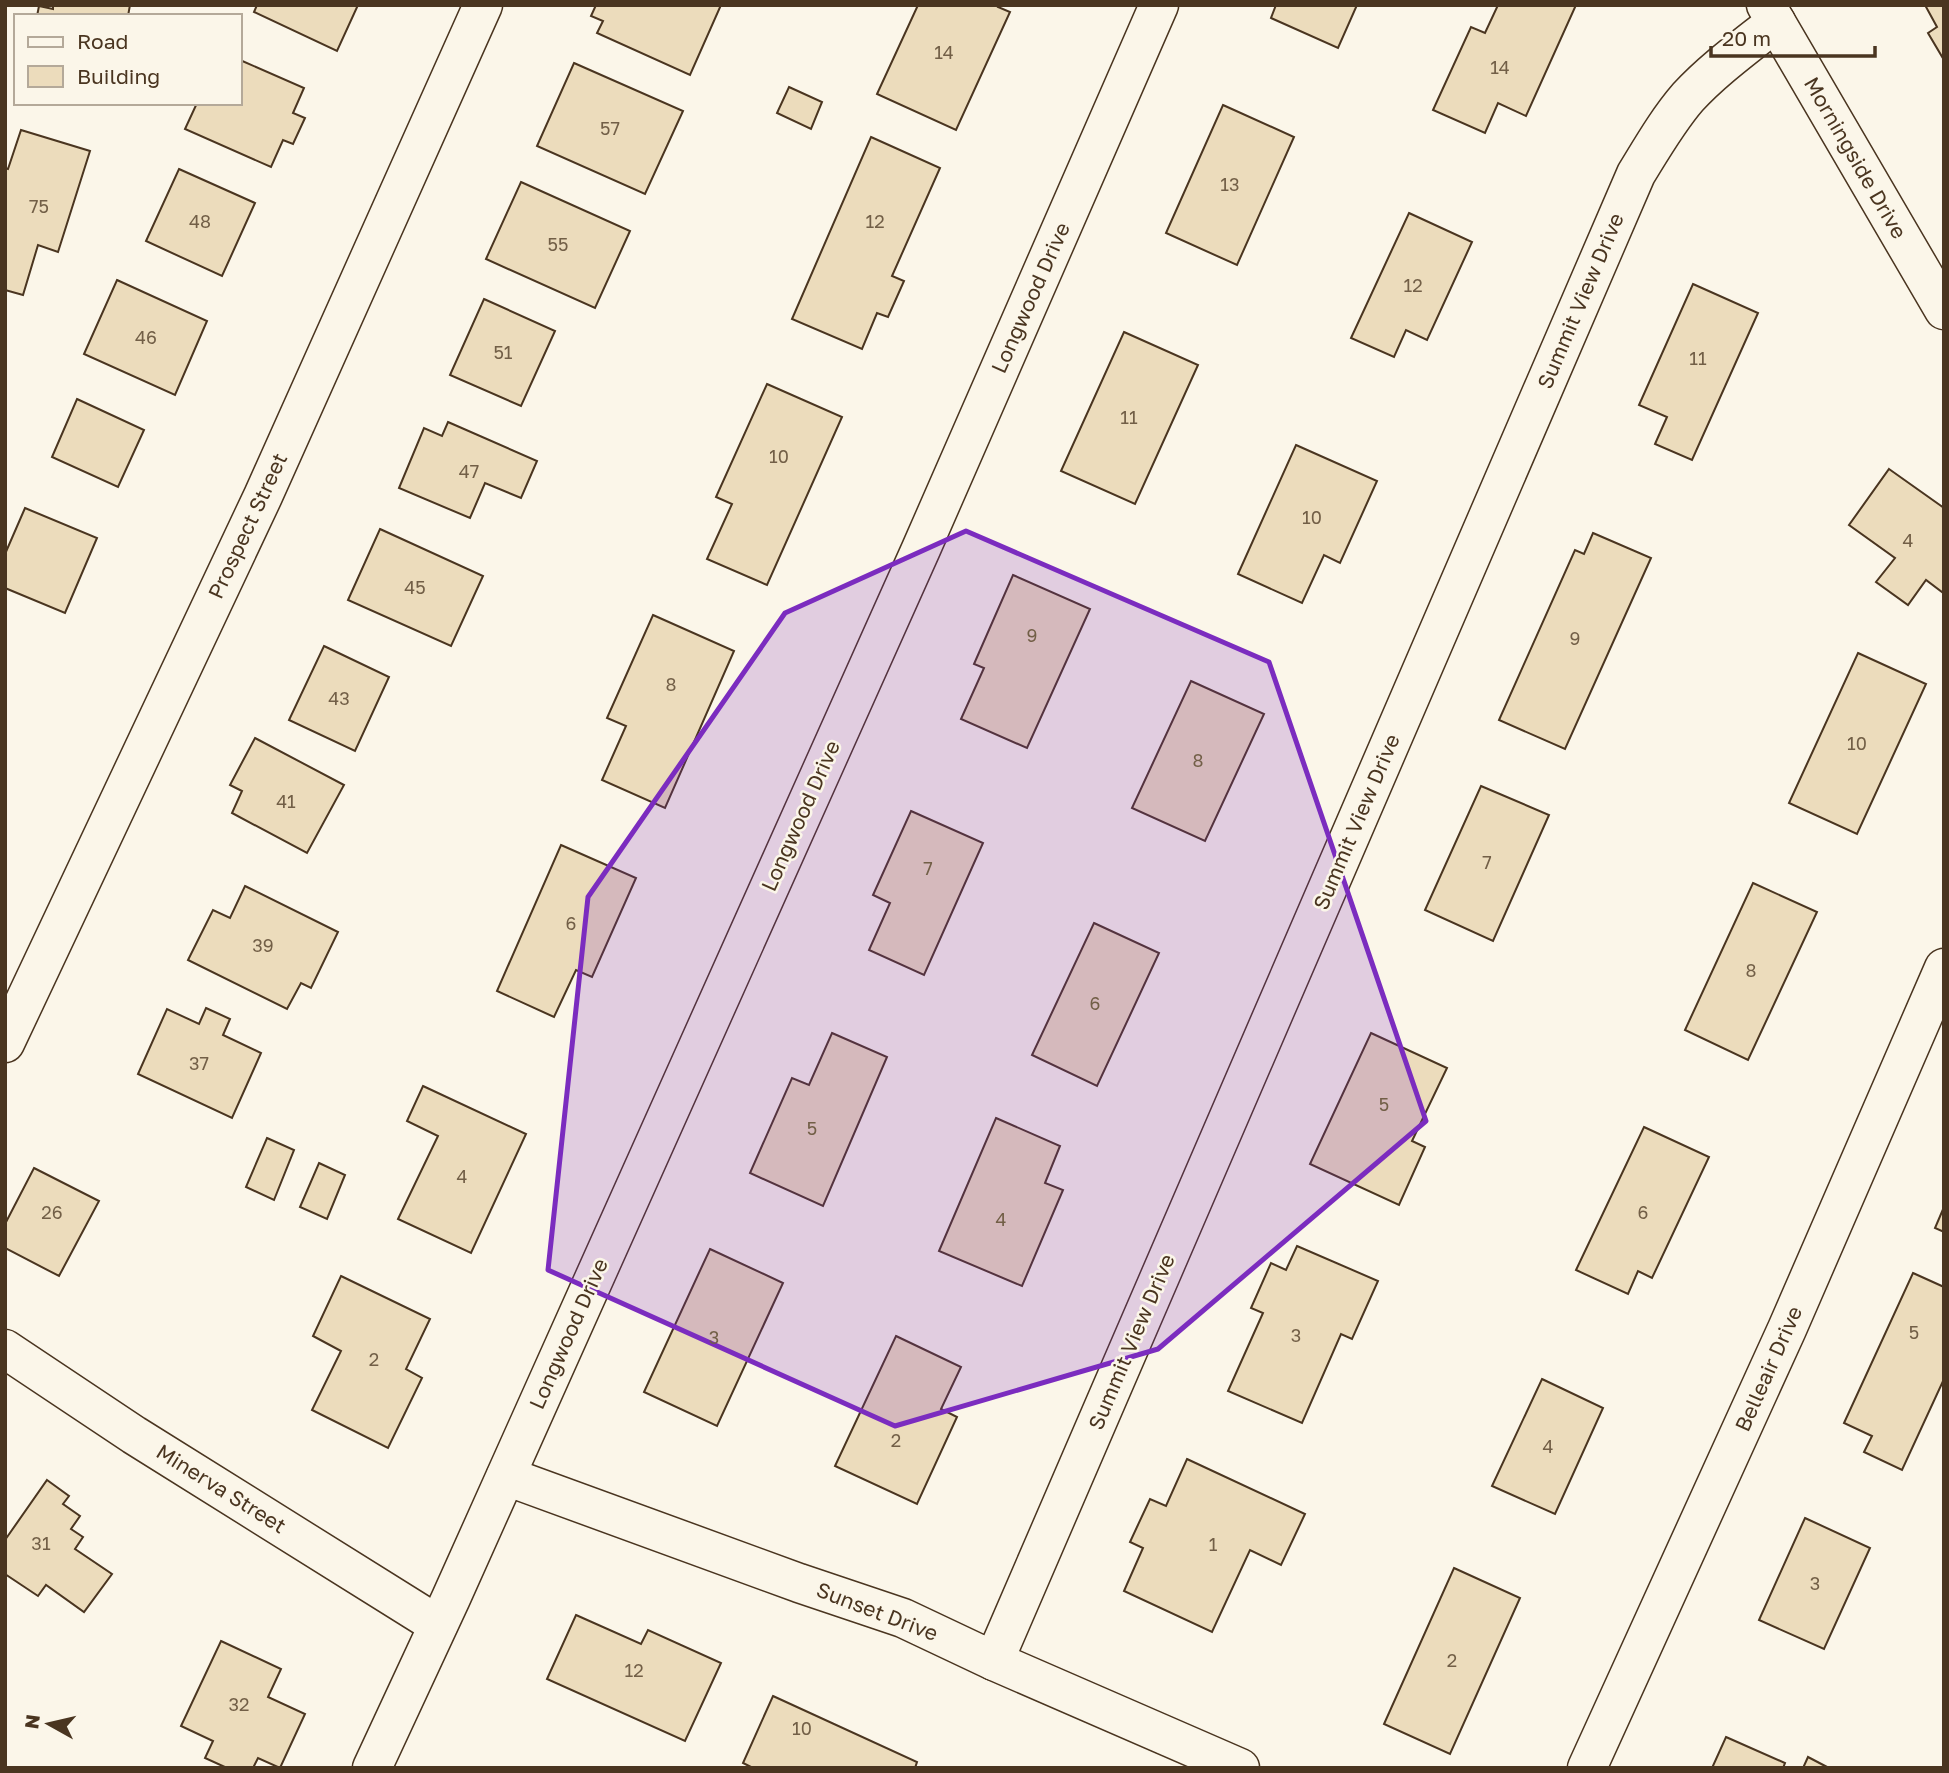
<svg xmlns="http://www.w3.org/2000/svg" width="1949" height="1773" font-family="'Golos Text',sans-serif">
	<style>
		.building { fill: #ecdcbc; stroke: #4a3520; stroke-width: 2 }
		.lines { fill: none; stroke-linecap: round; stroke-linejoin: round }
		.minor-casing { stroke: #4a3520; stroke-width: 41 }
		.minor { stroke: #fbf6e9; stroke-width: 38 }
		.marked { fill: #7b2cbf; fill-opacity: 0.2; stroke: #7b2cbf; stroke-width: 5; stroke-linejoin: round }
		.labels { text-anchor: middle; stroke-width: 5; stroke-linejoin: round; paint-order: stroke }
		.number-label { font-size: 18px; fill: #725f47 }
		.street-label { font-size: 21px; fill: #4a3520; stroke: #fbf6e9 }
	</style>
	<rect width="100%" height="100%" fill="#fbf6e9"/>
	<!-- building -->
	<g class="building">
		<path d="M 53,5 L 130,5 L 128,16 L 37,16 L 39,6 L 53,9 Z"/>
		<path d="M 257,5 L 358,5 L 337,51 L 254,12 Z"/>
		<path d="M 596,5 L 721,5 L 690,75 L 597,33 L 603,21 L 591,16 Z"/>
		<path d="M 918,5 L 999,5 L 998,7 L 1010,12 L 956,130 L 877,94 Z"/>
		<path d="M 1276,5 L 1357,5 L 1338,48 L 1271,18 Z"/>
		<path d="M 1498,5 L 1576,5 L 1526,116 L 1498,103 L 1485,133 L 1433,110 L 1471,27 L 1485,33 Z"/>
		<path d="M 1925,5 L 1944,5 L 1944,60 L 1928,33 L 1937,27 Z"/>
		<path d="M 240,60 L 304,88 L 293,113 L 305,118 L 293,144 L 283,140 L 271,167 L 185,129 L 197,103 L 240,103 Z"/>
		<path d="M 574,63 L 683,111 L 645,194 L 537,146 Z"/>
		<path d="M 789,87 L 822,102 L 811,129 L 777,113 Z"/>
		<path d="M 1223,105 L 1294,137 L 1237,265 L 1166,233 Z"/>
		<path d="M 21,130 L 90,151 L 58,252 L 38,245 L 23,295 L 5,290 L 5,168 L 8,169 Z"/>
		<path d="M 871,137 L 940,168 L 892,276 L 904,281 L 888,317 L 877,313 L 862,349 L 792,319 Z"/>
		<path d="M 179,169 L 255,203 L 222,276 L 146,241 Z"/>
		<path d="M 521,182 L 630,231 L 595,308 L 486,259 Z"/>
		<path d="M 1409,213 L 1472,242 L 1427,340 L 1406,330 L 1394,357 L 1351,338 Z"/>
		<path d="M 117,280 L 207,321 L 175,395 L 84,354 Z"/>
		<path d="M 1693,284 L 1758,313 L 1692,460 L 1655,444 L 1667,417 L 1639,405 Z"/>
		<path d="M 484,299 L 555,331 L 521,406 L 450,375 Z"/>
		<path d="M 1124,332 L 1198,365 L 1135,504 L 1061,471 Z"/>
		<path d="M 767,384 L 842,417 L 767,585 L 707,559 L 732,504 L 716,497 Z"/>
		<path d="M 77,399 L 144,430 L 118,487 L 52,457 Z"/>
		<path d="M 448,422 L 537,461 L 521,498 L 485,483 L 470,518 L 399,488 L 424,428 L 442,436 Z"/>
		<path d="M 1296,445 L 1377,481 L 1340,563 L 1324,555 L 1302,603 L 1238,574 Z"/>
		<path d="M 1889,469 L 1944,508 L 1944,591 L 1942,592 L 1926,580 L 1908,605 L 1876,582 L 1895,558 L 1849,525 Z"/>
		<path d="M 25,508 L 97,538 L 65,613 L 5,588 L 5,554 Z"/>
		<path d="M 380,529 L 483,576 L 451,646 L 348,600 Z"/>
		<path d="M 1593,533 L 1651,558 L 1565,749 L 1499,720 L 1575,550 L 1584,554 Z"/>
		<path d="M 1013,575 L 1090,609 L 1027,748 L 961,719 L 984,668 L 974,664 Z"/>
		<path d="M 653,615 L 734,651 L 665,808 L 602,780 L 626,726 L 607,718 Z"/>
		<path d="M 324,646 L 389,677 L 355,751 L 289,720 Z"/>
		<path d="M 1858,653 L 1926,684 L 1857,834 L 1789,803 Z"/>
		<path d="M 1191,681 L 1264,714 L 1205,841 L 1132,808 Z"/>
		<path d="M 255,738 L 344,785 L 307,853 L 232,813 L 242,791 L 230,785 Z"/>
		<path d="M 1481,786 L 1549,815 L 1493,941 L 1425,910 Z"/>
		<path d="M 911,811 L 983,843 L 924,975 L 869,950 L 890,903 L 873,895 Z"/>
		<path d="M 561,845 L 636,878 L 592,977 L 576,970 L 554,1017 L 497,991 Z"/>
		<path d="M 1753,883 L 1817,912 L 1748,1060 L 1685,1030 Z"/>
		<path d="M 245,886 L 338,932 L 311,988 L 301,983 L 287,1009 L 188,960 L 213,910 L 230,918 Z"/>
		<path d="M 1094,923 L 1159,953 L 1097,1086 L 1032,1055 Z"/>
		<path d="M 206,1008 L 230,1019 L 223,1035 L 261,1053 L 232,1118 L 138,1074 L 167,1009 L 199,1024 Z"/>
		<path d="M 832,1033 L 887,1057 L 823,1206 L 750,1173 L 792,1078 L 809,1085 Z"/>
		<path d="M 1371,1033 L 1447,1068 L 1412,1141 L 1425,1147 L 1399,1205 L 1310,1164 Z"/>
		<path d="M 423,1086 L 526,1134 L 471,1253 L 398,1219 L 438,1136 L 407,1121 Z"/>
		<path d="M 996,1118 L 1060,1146 L 1045,1183 L 1063,1190 L 1022,1286 L 939,1251 Z"/>
		<path d="M 1644,1127 L 1709,1157 L 1652,1278 L 1638,1271 L 1628,1294 L 1576,1270 Z"/>
		<path d="M 267,1138 L 294,1150 L 274,1200 L 246,1187 Z"/>
		<path d="M 319,1163 L 345,1175 L 327,1219 L 300,1207 Z"/>
		<path d="M 34,1168 L 99,1201 L 59,1276 L 5,1248 L 5,1224 Z"/>
		<path d="M 1944,1207 L 1944,1232 L 1935,1228 Z"/>
		<path d="M 1297,1246 L 1378,1281 L 1352,1339 L 1341,1334 L 1302,1423 L 1228,1391 L 1263,1313 L 1251,1308 L 1271,1263 L 1286,1270 Z"/>
		<path d="M 710,1249 L 783,1283 L 717,1426 L 644,1392 Z"/>
		<path d="M 1913,1273 L 1944,1287 L 1944,1379 L 1902,1470 L 1864,1452 L 1872,1436 L 1844,1423 Z"/>
		<path d="M 341,1276 L 430,1319 L 406,1369 L 422,1378 L 388,1448 L 312,1410 L 341,1351 L 313,1336 Z"/>
		<path d="M 896,1336 L 961,1367 L 941,1409 L 957,1417 L 917,1504 L 835,1466 Z"/>
		<path d="M 1542,1379 L 1603,1408 L 1555,1514 L 1492,1486 Z"/>
		<path d="M 1187,1459 L 1305,1514 L 1281,1565 L 1250,1550 L 1212,1632 L 1124,1591 L 1143,1548 L 1130,1542 L 1150,1499 L 1166,1506 Z"/>
		<path d="M 47,1480 L 69,1496 L 63,1504 L 80,1516 L 71,1529 L 83,1537 L 75,1549 L 112,1574 L 84,1612 L 46,1585 L 38,1596 L 5,1574 L 5,1540 Z"/>
		<path d="M 1805,1518 L 1870,1548 L 1824,1649 L 1759,1620 Z"/>
		<path d="M 1454,1568 L 1520,1598 L 1450,1754 L 1384,1724 Z"/>
		<path d="M 576,1615 L 641,1644 L 648,1630 L 721,1663 L 685,1741 L 547,1679 Z"/>
		<path d="M 221,1641 L 281,1669 L 268,1697 L 305,1714 L 280,1768 L 258,1758 L 253,1768 L 227,1768 L 205,1758 L 213,1741 L 181,1726 Z"/>
		<path d="M 773,1696 L 917,1762 L 915,1768 L 753,1768 L 743,1763 Z"/>
		<path d="M 1726,1737 L 1785,1763 L 1783,1768 L 1712,1768 Z"/>
		<path d="M 1808,1757 L 1829,1768 L 1803,1768 Z"/>
	</g>
	<g class="lines">
		<defs>
			<g id="minor">
				<path d="M 1766,5 L 1944,310"/>
				<path d="M 5,1043 L 263,496 L 483,5"/>
				<path d="M 5,1349 L 134,1435 L 438,1625"/>
				<path d="M 506,1476 L 799,1583 L 903,1618 L 994,1661 L 1240,1768"/>
				<path d="M 994,1661 L 1636,174 C 1652,148 1668,120 1688,97 C 1714,69 1746,46 1776,22"/>
				<path d="M 372,1768 L 451,1598 L 921,549 L 1159,5"/>
				<path d="M 1587,1768 L 1787,1329 L 1944,968"/>
			</g>
		</defs>
		<!-- minor casing -->
		<use href="#minor" class="minor-casing"/>
		<!-- minor -->
		<use href="#minor" class="minor"/>
	</g>
	<!-- marked area -->
	<path class="marked" d="M 966,531 L 1269,662 L 1426,1121 L 1158,1349 L 895,1426 L 548,1270 L 588,897 L 785,613 Z"/>
	<g class="labels">
		<!-- number labels -->
		<g class="number-label">
			<text x="944" y="59">14</text>
			<text x="1500" y="74">14</text>
			<text x="610" y="135">57</text>
			<text x="1230" y="191">13</text>
			<text x="39" y="213">75</text>
			<text x="200" y="228">48</text>
			<text x="875" y="228">12</text>
			<text x="558" y="251">55</text>
			<text x="1413" y="292">12</text>
			<text x="146" y="344">46</text>
			<text x="503" y="359">51</text>
			<text x="1698" y="365">11</text>
			<text x="1129" y="424">11</text>
			<text x="779" y="463">10</text>
			<text x="469" y="478">47</text>
			<text x="1312" y="524">10</text>
			<text x="1908" y="547">4</text>
			<text x="415" y="594">45</text>
			<text x="1032" y="642">9</text>
			<text x="1575" y="645">9</text>
			<text x="671" y="691">8</text>
			<text x="339" y="705">43</text>
			<text x="1857" y="750">10</text>
			<text x="1198" y="767">8</text>
			<text x="286" y="808">41</text>
			<text x="1487" y="869">7</text>
			<text x="928" y="875">7</text>
			<text x="571" y="930">6</text>
			<text x="263" y="952">39</text>
			<text x="1751" y="977">8</text>
			<text x="1095" y="1010">6</text>
			<text x="199" y="1070">37</text>
			<text x="1384" y="1111">5</text>
			<text x="812" y="1135">5</text>
			<text x="462" y="1183">4</text>
			<text x="52" y="1219">26</text>
			<text x="1643" y="1219">6</text>
			<text x="1001" y="1226">4</text>
			<text x="1914" y="1339">5</text>
			<text x="1296" y="1342">3</text>
			<text x="714" y="1344">3</text>
			<text x="374" y="1366">2</text>
			<text x="896" y="1447">2</text>
			<text x="1548" y="1453">4</text>
			<text x="41" y="1550">31</text>
			<text x="1213" y="1551">1</text>
			<text x="1815" y="1590">3</text>
			<text x="1452" y="1667">2</text>
			<text x="634" y="1677">12</text>
			<text x="239" y="1711">32</text>
			<text x="802" y="1735">10</text>
		</g>
		<!-- street labels -->
		<g class="street-label">
			<text transform="translate(1855 158) rotate(60)" y="7">Morningside Drive</text>
			<text transform="translate(1031 298) rotate(-66)" y="7">Longwood Drive</text>
			<text transform="translate(1581 301) rotate(-67)" y="7">Summit View Drive</text>
			<text transform="translate(248 526) rotate(-65)" y="7">Prospect Street</text>
			<text transform="translate(801 816) rotate(-66)" y="7">Longwood Drive</text>
			<text transform="translate(1357 822) rotate(-67)" y="7">Summit View Drive</text>
			<text transform="translate(569 1334) rotate(-66)" y="7">Longwood Drive</text>
			<text transform="translate(1132 1342) rotate(-67)" y="7">Summit View Drive</text>
			<text transform="translate(1769 1369) rotate(-66)" y="7">Belleair Drive</text>
			<text transform="translate(221 1489) rotate(32)" y="7">Minerva Street</text>
			<text transform="translate(877 1612) rotate(21)" y="7">Sunset Drive</text>
		</g>
	</g>
	<!-- border -->
	<rect width="1949" height="1773" fill="none" stroke="#4a3520" stroke-width="14"/>
	<!-- legend -->
	<rect x="14" y="14" width="228" height="91" fill="#fbf6e9" stroke="#b4a999" stroke-width="2"/>
	<rect x="28" y="37" width="35" height="10" fill="#fbf6e9" stroke="#b4a999" stroke-width="2"/>
	<text x="77" y="49" font-size="21" fill="#4a3520">Road</text>
	<rect x="28" y="66" width="35" height="21" fill="#ecdcbc" stroke="#b4a999" stroke-width="2"/>
	<text x="77" y="84" font-size="21" fill="#4a3520">Building</text>
	<!-- north arrow -->
	<g transform="translate(49 1724) rotate(278)" stroke="#fbf6e9" stroke-width="5" paint-order="stroke">
	<path d="M0-5L12 26L0 18L-12 26Z" fill="#4a3520"/>
	<text y="-10" font-size="19" font-weight="bold" text-anchor="middle" fill="#4a3520">N</text>
	</g>
	<!-- scale -->
	<path d="M1711 46v10h164v-10" fill="none" stroke="#4a3520" stroke-width="3.5"/>
	<text x="1722" y="46" font-size="21" fill="#4a3520" stroke="#fbf6e9" stroke-width="5" paint-order="stroke">20 m</text>
</svg>
